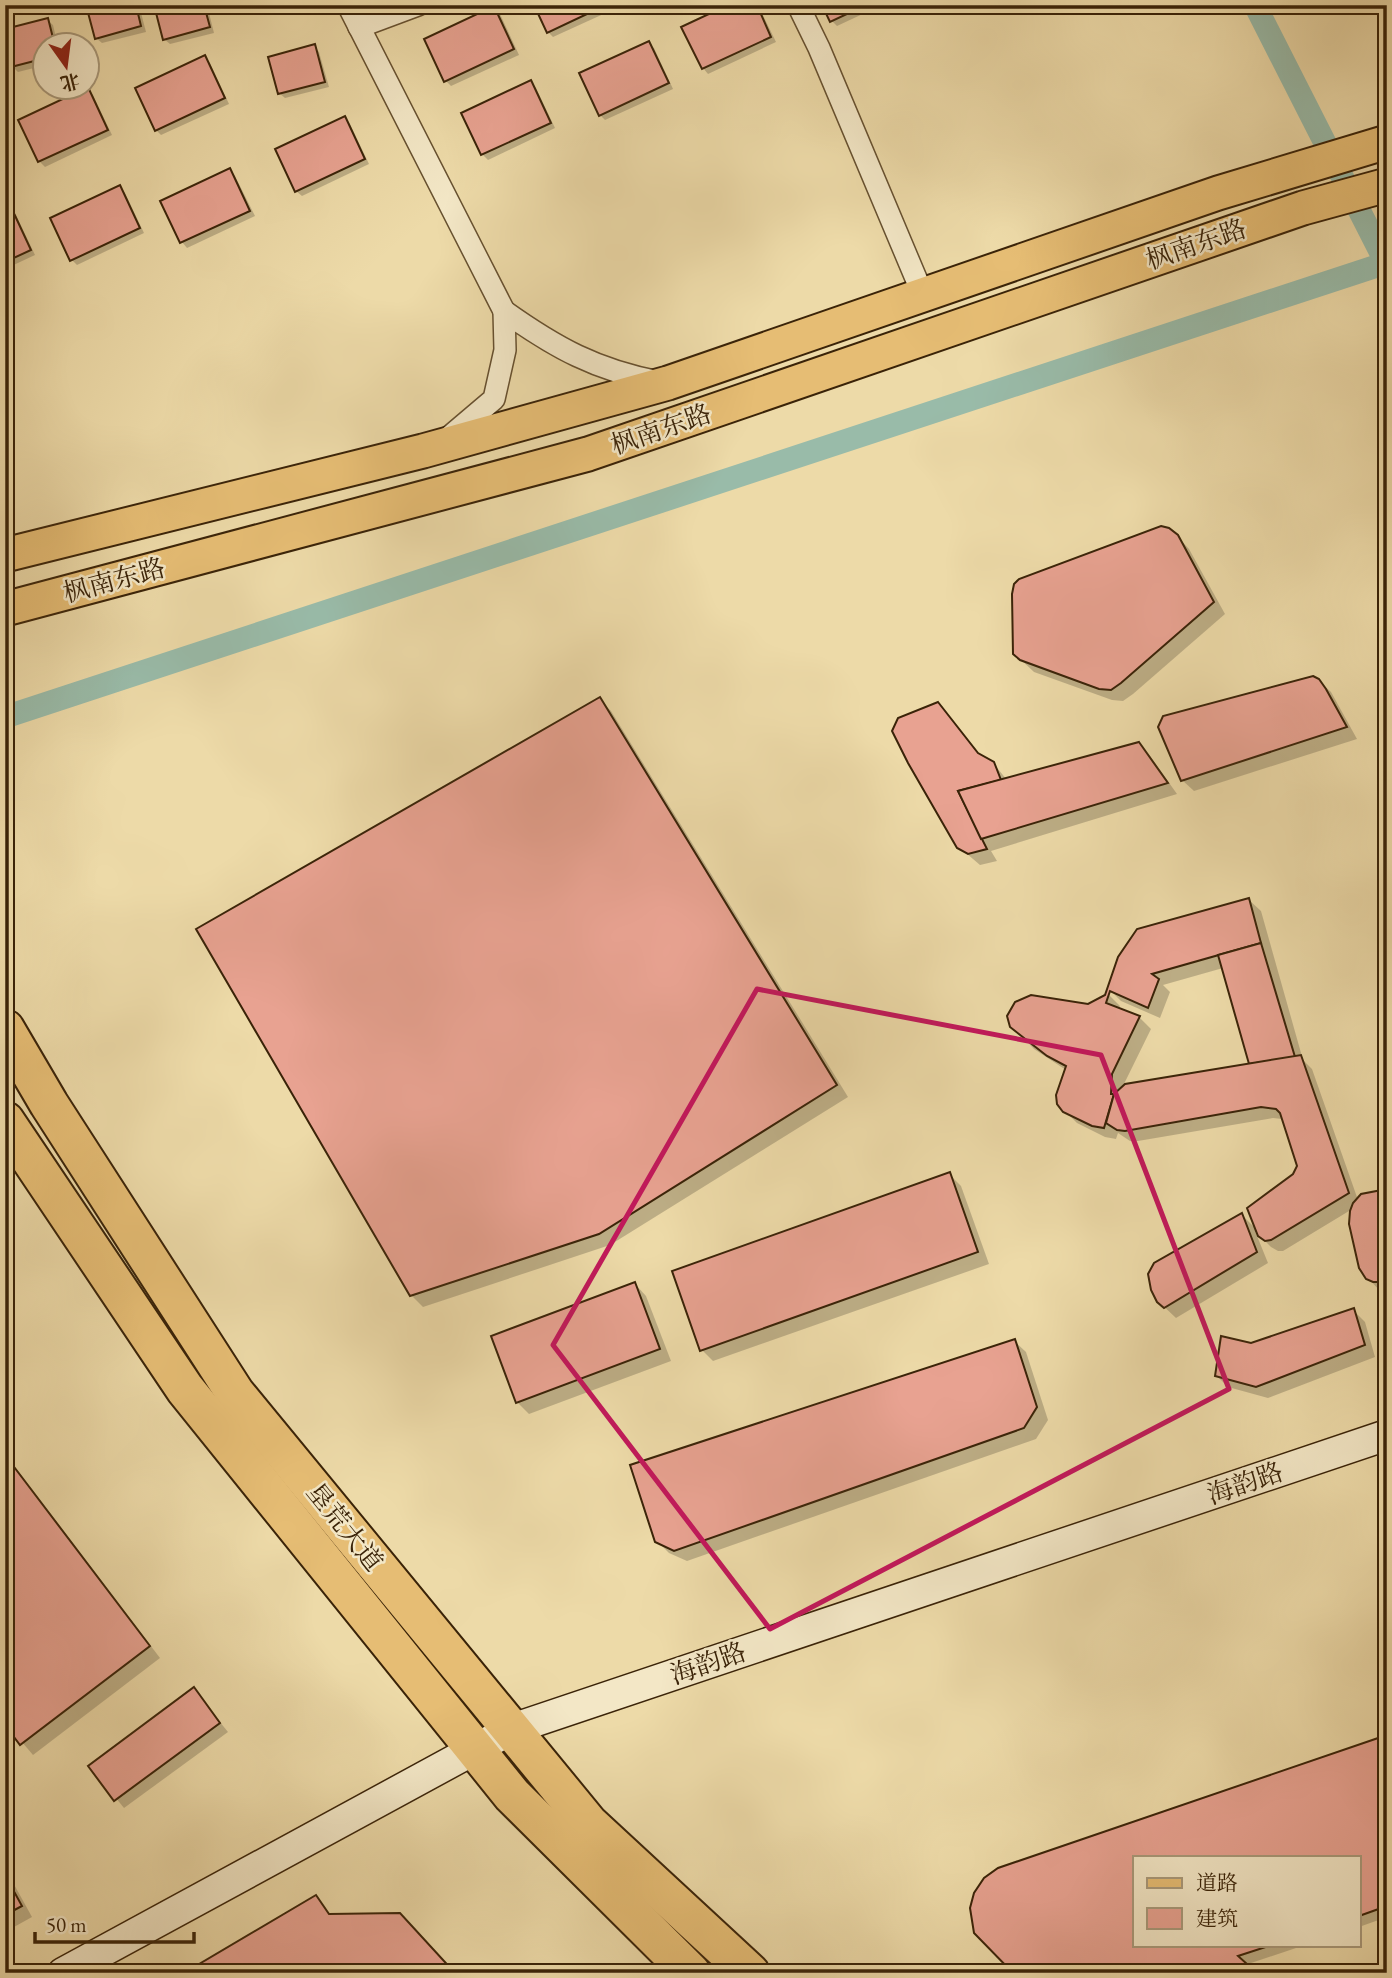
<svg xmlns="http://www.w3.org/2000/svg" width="1392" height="1978" font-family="'EB Garamond','Noto Serif SC',serif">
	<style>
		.shadow { fill: #0003 }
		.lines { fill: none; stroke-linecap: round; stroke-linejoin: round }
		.canal { stroke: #99bba9; stroke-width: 23 }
		.building { fill: #e8a291; stroke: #3a2308; stroke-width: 2 }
		.street-casing { stroke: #675130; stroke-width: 24 }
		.secondary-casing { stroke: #3a2308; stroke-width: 33 }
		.primary-casing { stroke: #3a2308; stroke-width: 37 }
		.highway-casing { stroke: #3a2308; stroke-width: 42 }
		.street { stroke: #f3e7c6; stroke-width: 21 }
		.secondary { stroke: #f3e7c6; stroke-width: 30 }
		.primary { stroke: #e6bd74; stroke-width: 33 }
		.highway { stroke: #e6bd74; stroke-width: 38 }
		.marked { fill: none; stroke: #c2185b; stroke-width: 5; stroke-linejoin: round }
		.labels { text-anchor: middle; stroke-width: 5; stroke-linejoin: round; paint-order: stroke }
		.street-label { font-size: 26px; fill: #3a2308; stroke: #f3e7c6 }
	</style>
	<rect width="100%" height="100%" fill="#eddaa8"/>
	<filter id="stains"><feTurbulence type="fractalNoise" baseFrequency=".00286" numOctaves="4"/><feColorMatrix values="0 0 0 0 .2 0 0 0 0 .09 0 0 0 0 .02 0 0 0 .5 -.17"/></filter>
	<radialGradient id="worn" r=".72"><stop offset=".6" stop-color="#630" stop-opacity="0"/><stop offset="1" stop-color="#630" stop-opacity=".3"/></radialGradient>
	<!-- shadow -->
	<g class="shadow">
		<path d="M 88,5 L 139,5 L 146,32 L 102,43 L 96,38 Z"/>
		<path d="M 156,5 L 207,5 L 214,33 L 170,44 L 164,39 Z"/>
		<path d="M 250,5 L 283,5 L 255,12 Z"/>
		<path d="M 536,5 L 621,5 L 621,6 L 553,37 L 548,32 Z"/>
		<path d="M 732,5 L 758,5 L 776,42 L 708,74 L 703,68 Z"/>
		<path d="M 824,5 L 882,5 L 837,26 L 832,21 Z"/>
		<path d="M 494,9 L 500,14 L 519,55 L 451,86 L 446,81 Z"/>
		<path d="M 47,20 L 53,25 L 58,46 L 46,46 L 46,65 L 18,72 L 12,66 Z"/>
		<path d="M 648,43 L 654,48 L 673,89 L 605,120 L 600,115 Z"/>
		<path d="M 314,46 L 319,52 L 329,87 L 285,98 L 279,93 Z"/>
		<path d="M 205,58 L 210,63 L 229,104 L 161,135 L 156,130 Z"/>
		<path d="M 531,82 L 536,88 L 555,128 L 488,160 L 482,154 Z"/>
		<path d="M 88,89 L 93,95 L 112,135 L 45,167 L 39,161 Z"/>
		<path d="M 345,118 L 350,124 L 369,164 L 302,196 L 296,191 Z"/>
		<path d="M 230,170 L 235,176 L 255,216 L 187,248 L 182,242 L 163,202 Z"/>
		<path d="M 120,187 L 125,193 L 144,233 L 77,265 L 72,260 Z"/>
		<path d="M 11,209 L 16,215 L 35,255 L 5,269 L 5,212 Z"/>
		<path d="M 1177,536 L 1189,549 L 1225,614 L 1133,694 L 1123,701 L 1112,700 L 1034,672 L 1014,653 Z"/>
		<path d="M 1318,680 L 1331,692 L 1357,739 L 1194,791 L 1182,780 Z"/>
		<path d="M 600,700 L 611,711 L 848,1097 L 610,1245 L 423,1307 L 411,1295 Z"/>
		<path d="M 938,704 L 981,757 L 993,763 L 1007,780 L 1138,744 L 1150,756 L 1177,794 L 991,851 L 997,861 L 980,865 L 959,847 Z"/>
		<path d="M 1249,900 L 1261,911 L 1303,1060 L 1312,1069 L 1358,1200 L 1387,1191 L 1387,1292 L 1380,1291 L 1368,1278 L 1354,1208 L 1283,1251 L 1278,1251 L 1271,1247 L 1255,1231 L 1268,1263 L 1176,1318 L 1158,1301 L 1242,1215 L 1258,1231 L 1299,1167 L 1282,1119 L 1273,1118 L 1138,1141 L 1130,1141 L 1118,1133 L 1116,1139 L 1105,1137 L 1077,1123 L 1064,1110 L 1066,1070 L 1034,1049 L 1012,1026 L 1089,1006 L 1109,995 L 1120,1006 L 1119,1010 L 1139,1017 L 1151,1029 L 1123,1086 L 1252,1065 L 1223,968 L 1163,985 L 1170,992 L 1160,1018 L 1121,1001 L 1109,989 Z"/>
		<path d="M 949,1174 L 961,1186 L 989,1264 L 713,1361 L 702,1350 Z"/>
		<path d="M 635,1284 L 646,1296 L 671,1361 L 529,1414 L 517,1402 Z"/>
		<path d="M 1353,1310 L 1365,1322 L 1375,1357 L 1268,1398 L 1228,1387 L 1216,1375 L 1251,1344 Z"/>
		<path d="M 1014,1341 L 1026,1352 L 1048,1420 L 1036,1439 L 687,1561 L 669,1553 L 657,1541 Z"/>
		<path d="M 5,1454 L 160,1658 L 33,1755 L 5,1722 Z"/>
		<path d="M 194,1690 L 228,1732 L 124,1808 L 90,1766 Z"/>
		<path d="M 1387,1737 L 1387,1917 L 1359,1927 L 1359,1857 L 1135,1857 L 1135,1945 L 1305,1945 L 1245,1965 L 975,1933 Z"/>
		<path d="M 5,1873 L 11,1879 L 32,1917 L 5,1932 Z"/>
	</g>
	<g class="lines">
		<!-- canal -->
		<g class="canal">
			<path d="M 1255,5 L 1387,265"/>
			<path d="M 5,717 L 1386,263"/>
		</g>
	</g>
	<!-- building -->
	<g class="building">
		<path d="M 86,5 L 136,5 L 141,26 L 95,39 Z"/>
		<path d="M 154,5 L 204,5 L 210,27 L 163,40 Z"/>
		<path d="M 534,5 L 606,5 L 547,33 Z"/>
		<path d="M 728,5 L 757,5 L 771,37 L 702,69 L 681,27 Z"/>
		<path d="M 822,5 L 866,5 L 830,22 Z"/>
		<path d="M 494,6 L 514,49 L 444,82 L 424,39 Z"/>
		<path d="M 48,18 L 55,46 L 46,46 L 46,58 L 11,67 L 5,46 L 5,29 Z"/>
		<path d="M 649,41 L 669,83 L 599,116 L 579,73 Z"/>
		<path d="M 315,44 L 325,82 L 278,94 L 268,57 Z"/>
		<path d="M 205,55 L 225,98 L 155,131 L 135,88 Z"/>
		<path d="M 531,80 L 551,123 L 481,155 L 461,113 Z"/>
		<path d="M 88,87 L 108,130 L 38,162 L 18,120 Z"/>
		<path d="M 345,116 L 365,159 L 295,192 L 275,149 Z"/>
		<path d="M 230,168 L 250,211 L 180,243 L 160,201 Z"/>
		<path d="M 120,185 L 140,228 L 70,261 L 50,218 Z"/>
		<path d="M 11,207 L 31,250 L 5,262 L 5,210 Z"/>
		<path d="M 1161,526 L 1169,528 L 1178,535 L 1214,602 L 1121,683 L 1111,690 L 1099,689 L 1020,660 L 1013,654 L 1012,594 L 1014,584 L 1019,579 Z"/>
		<path d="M 1313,676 L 1319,679 L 1326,689 L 1347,727 L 1181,781 L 1158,727 L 1163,716 Z"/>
		<path d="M 600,697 L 837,1085 L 599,1234 L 410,1296 L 196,929 Z"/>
		<path d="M 938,702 L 978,753 L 994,762 L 1001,780 L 958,791 L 987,849 L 968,854 L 957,848 L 908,763 L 892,731 L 898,718 Z"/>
		<path d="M 1139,742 L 1168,783 L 981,839 L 958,791 Z"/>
		<path d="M 1249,898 L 1261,943 L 1152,974 L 1159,979 L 1148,1008 L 1110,991 L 1106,1003 L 1140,1016 L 1112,1074 L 1111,1094 L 1114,1094 L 1104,1128 L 1092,1126 L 1063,1112 L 1057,1104 L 1056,1095 L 1066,1066 L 1047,1056 L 1010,1027 L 1007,1016 L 1015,1002 L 1031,995 L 1088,1004 L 1105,995 L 1118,957 L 1137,929 Z"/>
		<path d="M 1261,943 L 1295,1057 L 1249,1064 L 1218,955 Z"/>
		<path d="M 1301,1055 L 1349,1193 L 1271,1240 L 1265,1241 L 1258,1236 L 1247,1208 L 1293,1174 L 1297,1166 L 1280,1113 L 1276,1109 L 1261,1107 L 1125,1131 L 1117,1130 L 1106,1123 L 1114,1094 L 1125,1084 Z"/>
		<path d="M 950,1172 L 978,1252 L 700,1351 L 672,1271 Z"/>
		<path d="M 1387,1189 L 1387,1282 L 1373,1282 L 1366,1279 L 1359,1268 L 1349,1224 L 1350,1211 L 1353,1203 L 1361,1194 Z"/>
		<path d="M 1242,1213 L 1257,1252 L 1164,1308 L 1157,1302 L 1151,1290 L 1148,1274 L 1154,1263 Z"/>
		<path d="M 635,1282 L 660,1349 L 516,1403 L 491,1336 Z"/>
		<path d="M 1354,1308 L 1365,1345 L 1256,1387 L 1215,1376 L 1221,1336 L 1251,1343 Z"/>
		<path d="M 1015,1339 L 1037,1407 L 1024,1428 L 674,1551 L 655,1542 L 630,1465 Z"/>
		<path d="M 5,1455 L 150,1646 L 20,1745 L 5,1725 Z"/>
		<path d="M 194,1687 L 220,1723 L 114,1801 L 88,1766 Z"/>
		<path d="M 1387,1735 L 1387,1906 L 1359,1916 L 1359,1857 L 1135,1857 L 1135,1945 L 1272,1945 L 1238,1956 L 1257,1973 L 1013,1973 L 974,1933 L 970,1908 L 974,1893 L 984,1878 L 998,1868 Z"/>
		<path d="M 5,1875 L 22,1906 L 5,1915 Z"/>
		<path d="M 316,1895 L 329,1914 L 400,1913 L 455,1973 L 184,1973 Z"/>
	</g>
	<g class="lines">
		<defs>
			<g id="street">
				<path d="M 348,5 L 504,311"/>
				<path d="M 798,5 L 819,48 L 923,295"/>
				<path d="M 359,27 L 418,5"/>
				<path d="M 448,438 L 494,399 L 505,350 L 504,311 C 556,348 596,370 659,382"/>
			</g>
			<path id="secondary" d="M 63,1973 L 512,1729 L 1387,1435"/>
			<g id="primary">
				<path d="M 5,555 L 423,451 L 668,383 L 1218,193 L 1387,142"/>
				<path d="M 5,609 L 588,454 L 1303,208 L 1387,185"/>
			</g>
			<g id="highway">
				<path d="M 5,1029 L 49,1104 L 235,1393 L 589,1824 L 750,1973"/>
				<path d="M 5,1121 L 185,1389 L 512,1795 L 691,1973"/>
			</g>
		</defs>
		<!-- street casing -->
		<use href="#street" class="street-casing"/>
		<!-- secondary casing -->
		<use href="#secondary" class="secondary-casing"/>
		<!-- primary casing -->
		<use href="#primary" class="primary-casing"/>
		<!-- highway casing -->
		<use href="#highway" class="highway-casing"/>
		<!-- street -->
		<use href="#street" class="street"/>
		<!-- secondary -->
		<use href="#secondary" class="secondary"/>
		<!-- primary -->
		<use href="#primary" class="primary"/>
		<!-- highway -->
		<use href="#highway" class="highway"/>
	</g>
	<!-- marked area -->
	<path class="marked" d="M 757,989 L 1101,1055 L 1229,1389 L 770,1629 L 553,1345 Z"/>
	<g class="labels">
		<!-- street labels -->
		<g class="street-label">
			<text transform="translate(1196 244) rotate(-19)" y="9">枫南东路</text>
			<text transform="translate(661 429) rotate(-19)" y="9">枫南东路</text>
			<text transform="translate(114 580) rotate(-15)" y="9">枫南东路</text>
			<text transform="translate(1245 1483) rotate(-19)" y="9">海韵路</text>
			<text transform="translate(345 1527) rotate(51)" y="9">垦荒大道</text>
			<text transform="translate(708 1663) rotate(-19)" y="9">海韵路</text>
		</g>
	</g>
	<!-- margin -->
	<rect width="1392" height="1978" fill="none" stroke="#eddaa8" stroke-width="28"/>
	<rect x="7" y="7" width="1378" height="1964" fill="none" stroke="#3a2308" stroke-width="3.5"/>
	<rect x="14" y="14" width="1364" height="1950" fill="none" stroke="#3a2308" stroke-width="2"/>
	<!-- legend -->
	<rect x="1133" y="1856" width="228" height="91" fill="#f3e7c6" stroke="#a9997a" stroke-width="2"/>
	<rect x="1147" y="1878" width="35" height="10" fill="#e6bd74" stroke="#a9997a" stroke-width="2"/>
	<text x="1196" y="1890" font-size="21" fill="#3a2308">道路</text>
	<rect x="1147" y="1908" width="35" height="21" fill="#e8a291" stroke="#a9997a" stroke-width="2"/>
	<text x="1196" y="1926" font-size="21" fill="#3a2308">建筑</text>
	<!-- north arrow -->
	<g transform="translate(66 66) rotate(166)"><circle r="33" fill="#f3e7c6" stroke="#a9997a" stroke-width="2"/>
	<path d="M0-5L12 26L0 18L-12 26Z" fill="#8f2418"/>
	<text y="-10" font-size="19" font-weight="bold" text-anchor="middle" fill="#3a2308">北</text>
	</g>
	<!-- scale -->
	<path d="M35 1932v10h159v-10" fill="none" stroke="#3a2308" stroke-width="3.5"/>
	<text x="46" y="1932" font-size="21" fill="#3a2308" stroke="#f3e7c6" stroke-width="5" paint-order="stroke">50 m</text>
	<rect width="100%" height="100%" filter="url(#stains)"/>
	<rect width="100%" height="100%" fill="url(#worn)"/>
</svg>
